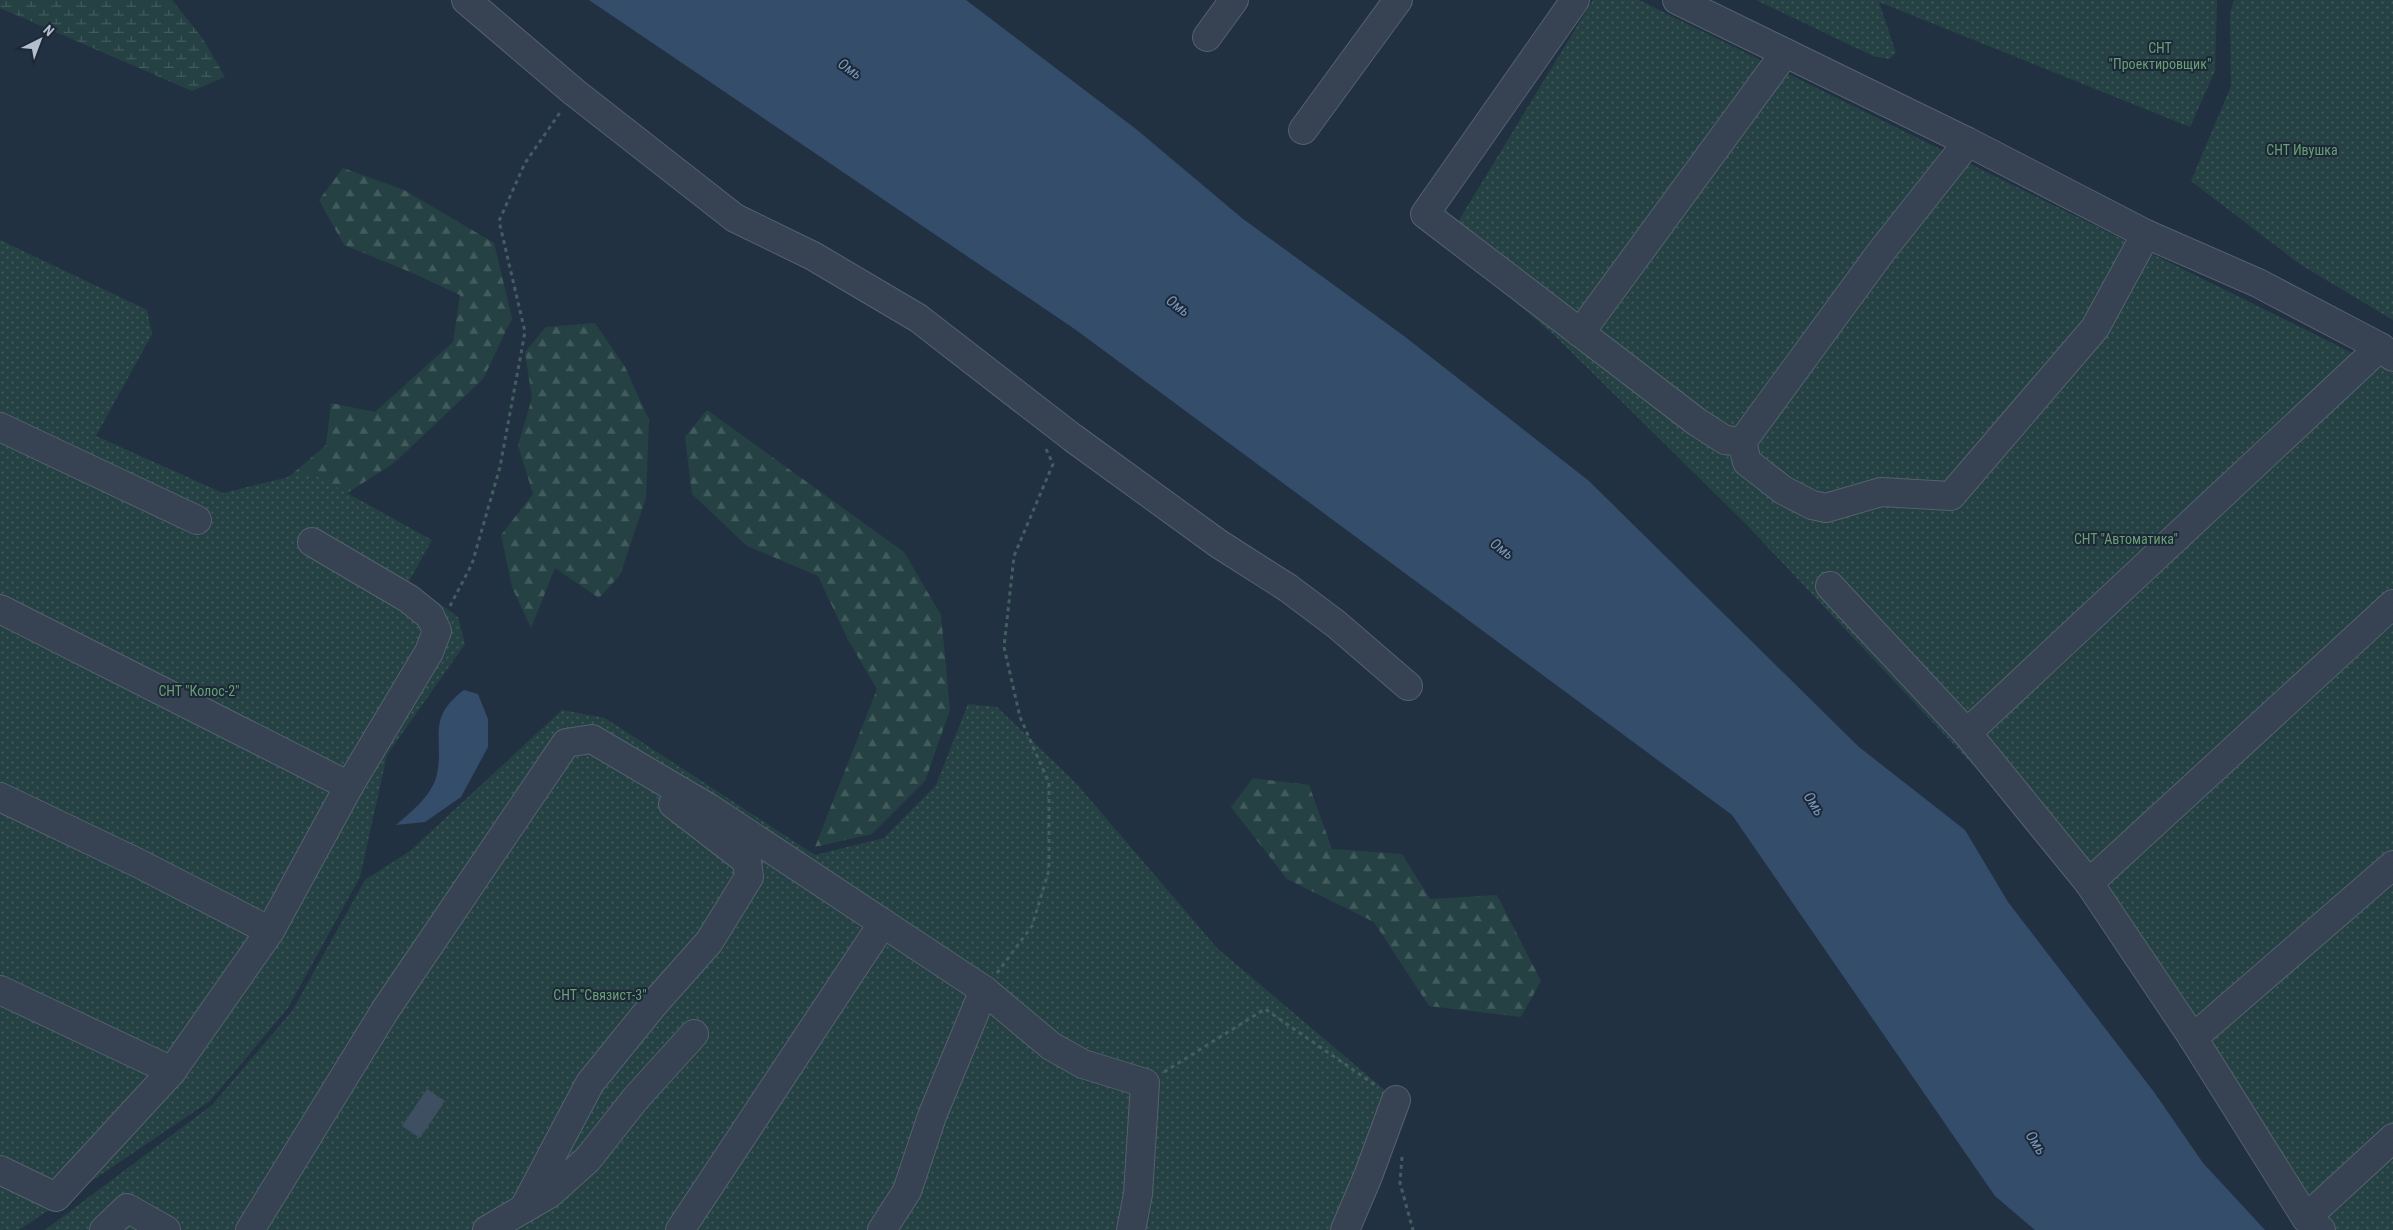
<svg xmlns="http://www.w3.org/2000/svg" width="2393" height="1230" font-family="'Roboto Condensed',sans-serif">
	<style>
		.forest { fill: url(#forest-firs) }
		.wetland { fill: url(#wetland-marsh) }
		.garden { fill: url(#garden-dots) }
		.water { fill: #344d6b }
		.building { fill: #3e4f62 }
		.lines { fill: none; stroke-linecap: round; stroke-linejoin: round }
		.minor-casing { stroke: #55616f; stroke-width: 30 }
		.path { stroke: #435e60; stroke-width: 3; stroke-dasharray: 4 4; stroke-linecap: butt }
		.minor { stroke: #374352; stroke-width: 28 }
		.labels { text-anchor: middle; stroke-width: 4; stroke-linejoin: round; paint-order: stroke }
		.park-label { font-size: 14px; fill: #68a073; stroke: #1c2837 }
		.water-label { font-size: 15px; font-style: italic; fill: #7895b7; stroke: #1c2837 }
	</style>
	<defs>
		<pattern id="forest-firs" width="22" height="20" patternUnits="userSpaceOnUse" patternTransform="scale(1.25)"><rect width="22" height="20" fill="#254143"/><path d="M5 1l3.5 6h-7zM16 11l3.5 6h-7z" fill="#425b5d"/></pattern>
		<pattern id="wetland-marsh" width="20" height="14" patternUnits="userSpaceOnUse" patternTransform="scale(1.25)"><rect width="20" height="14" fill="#254143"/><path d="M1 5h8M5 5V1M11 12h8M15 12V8" fill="none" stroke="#425b5d"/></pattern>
		<pattern id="garden-dots" width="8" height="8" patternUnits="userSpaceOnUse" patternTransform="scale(1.25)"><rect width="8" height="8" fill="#254143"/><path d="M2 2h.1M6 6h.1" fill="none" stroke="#425b5d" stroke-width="1.8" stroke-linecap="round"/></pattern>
	</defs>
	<rect width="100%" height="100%" fill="#223142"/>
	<!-- forest -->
	<g class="forest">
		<path d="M 343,168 L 404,190 L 494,243 L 512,318 L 483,379 L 394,463 L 302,522 L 277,487 L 326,445 L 331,403 L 375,412 L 453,342 L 460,295 L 415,274 L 344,245 L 319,200 Z"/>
		<path d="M 595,323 L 625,367 L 649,420 L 646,498 L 620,575 L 599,598 L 555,568 L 531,628 L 512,587 L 501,535 L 533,494 L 518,445 L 532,398 L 525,352 L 546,327 Z"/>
		<path d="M 707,410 L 904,552 L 941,615 L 950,710 L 925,781 L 872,834 L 815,847 L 877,689 L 848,640 L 818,576 L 747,546 L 692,494 L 685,437 Z"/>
		<path d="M 1253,778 L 1309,785 L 1332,849 L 1402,854 L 1430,899 L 1497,895 L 1541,981 L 1521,1017 L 1429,1006 L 1374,922 L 1287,879 L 1231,807 Z"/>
	</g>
	<!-- wetland -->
	<path class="wetland" d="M 0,0 L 172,0 L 203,39 L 225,77 L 192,91 L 0,8 Z"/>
	<!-- garden -->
	<g class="garden">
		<path d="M 1593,0 L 1639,0 L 2393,373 L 2393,1230 L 2331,1230 L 2084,887 L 1988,781 L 1745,523 L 1553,334 L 1445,243 Z"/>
		<path d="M 1756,0 L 2217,0 L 2215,71 L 2190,127 L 1879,2 L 1896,53 L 1889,59 L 1873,56 Z"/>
		<path d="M 2234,0 L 2393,0 L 2393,320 L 2301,265 L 2191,181 L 2231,86 L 2230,14 Z"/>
		<path d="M 0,240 L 147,310 L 152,334 L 96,436 L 223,493 L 309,472 L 432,540 L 409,581 L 458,617 L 465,644 L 387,755 L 360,877 L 288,1008 L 210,1101 L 19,1230 L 0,1230 Z"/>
		<path d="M 968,704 L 997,707 L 1075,782 L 1217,948 L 1387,1092 L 1351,1230 L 45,1230 L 212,1105 L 292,1011 L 365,880 L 410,851 L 562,710 L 605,718 L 815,855 L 884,838 L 936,785 Z"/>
	</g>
	<!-- water -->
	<g class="water">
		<path d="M 589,0 L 966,0 L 1136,129 L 1243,219 L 1404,336 L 1589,481 L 1859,747 L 1965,830 L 2008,902 L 2154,1092 L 2203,1163 L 2265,1230 L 2035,1230 L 1995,1196 L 1732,815 L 1076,330 Z"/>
		<path d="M 464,690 L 478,694 L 488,719 L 488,747 L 461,797 L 425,822 L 396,825 C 410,813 430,797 436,778 C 446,739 424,720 464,690 Z"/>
	</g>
	<!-- building -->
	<path class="building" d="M 427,1089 L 445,1101 L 420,1138 L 402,1126 Z"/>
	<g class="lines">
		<defs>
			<g id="minor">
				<path d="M 466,0 L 574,92 L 735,218 L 813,256 L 918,318 L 1073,438 L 1219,544 L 1288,588 L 1336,624 L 1408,686"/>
				<path d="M 1575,0 L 1425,214 L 1697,422 L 1725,440 L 1742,442 L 1747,462 L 1783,490 L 1812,505 L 1826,508 L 1881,492 L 1951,496 L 2095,328 L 2146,234"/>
				<path d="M 1677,0 L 1968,142 L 2146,234 L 2258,283 L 2380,347 L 2393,357"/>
				<path d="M 1207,37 L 1234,0"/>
				<path d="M 1303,130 L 1398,0"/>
				<path d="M 1580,333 L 1785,53"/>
				<path d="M 0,427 L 197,520"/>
				<path d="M 1742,442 L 1881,252 L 1968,142"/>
				<path d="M 1830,586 L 1967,733 L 2089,883 L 2193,1038 L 2306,1218 L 2321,1230"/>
				<path d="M 0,609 L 349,786"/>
				<path d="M 1967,733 L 2380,347"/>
				<path d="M 0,797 L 138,863 L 270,931"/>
				<path d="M 2089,883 L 2393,604"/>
				<path d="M 0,990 L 172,1071"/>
				<path d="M 2193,1038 L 2393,865"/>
				<path d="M 0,1170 L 56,1197 L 172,1071 L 270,931 L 349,786 L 429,652 L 437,631 L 430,616 L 409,599 L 312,542"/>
				<path d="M 524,1208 L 590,1083 L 654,1004 L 709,942 L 749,877 L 747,861 L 673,804"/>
				<path d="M 2306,1218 L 2393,1138"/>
				<path d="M 104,1230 L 127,1208 L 166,1230"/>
				<path d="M 250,1230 L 386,1009 L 566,743 L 592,739 L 709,808 L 984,990 L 1051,1046 L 1083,1064 L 1145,1083 L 1138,1194 L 1131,1230"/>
				<path d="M 487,1230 L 549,1194 L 588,1159 L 636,1098 L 694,1034"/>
				<path d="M 680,1230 L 883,923"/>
				<path d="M 882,1230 L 907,1191 L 932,1116 L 984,990"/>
				<path d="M 1345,1230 L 1368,1176 L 1396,1100"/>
			</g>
		</defs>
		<!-- minor casing -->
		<use href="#minor" class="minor-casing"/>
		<!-- path -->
		<g class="path">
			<path d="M 450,606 L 472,564 L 500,467 L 525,332 L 499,221 L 525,163 L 561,111"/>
			<path d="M 997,973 L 1032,926 L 1049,870 L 1049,783 L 1020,717 L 1004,647 L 1014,556 L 1053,464 L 1046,449"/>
			<path d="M 1164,1072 L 1265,1009 L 1378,1087"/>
			<path d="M 1402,1157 L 1400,1183 L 1413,1230"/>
		</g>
		<!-- minor -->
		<use href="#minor" class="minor"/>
	</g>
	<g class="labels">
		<!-- park labels -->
		<g class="park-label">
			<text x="2160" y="53">СНТ<tspan x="2160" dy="16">"Проектировщик"</tspan></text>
			<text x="2302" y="155">СНТ Ивушка</text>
			<text x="2126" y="544">СНТ "Автоматика"</text>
			<text x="199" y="696">СНТ "Колос-2"</text>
			<text x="600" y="1000">СНТ "Связист-3"</text>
		</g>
		<!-- water labels -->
		<g class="water-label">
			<text transform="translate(850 69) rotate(35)" y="5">Омь</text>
			<text transform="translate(1178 306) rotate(37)" y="5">Омь</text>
			<text transform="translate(1502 549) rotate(37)" y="5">Омь</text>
			<text transform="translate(1814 804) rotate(57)" y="5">Омь</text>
			<text transform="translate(2036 1143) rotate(57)" y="5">Омь</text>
		</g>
	</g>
	<!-- north arrow -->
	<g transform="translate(40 40) rotate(42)" stroke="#1c2837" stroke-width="4" paint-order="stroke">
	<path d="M0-4L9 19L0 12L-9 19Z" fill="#b4becc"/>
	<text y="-8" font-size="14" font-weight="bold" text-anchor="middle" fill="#b4becc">N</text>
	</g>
</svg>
